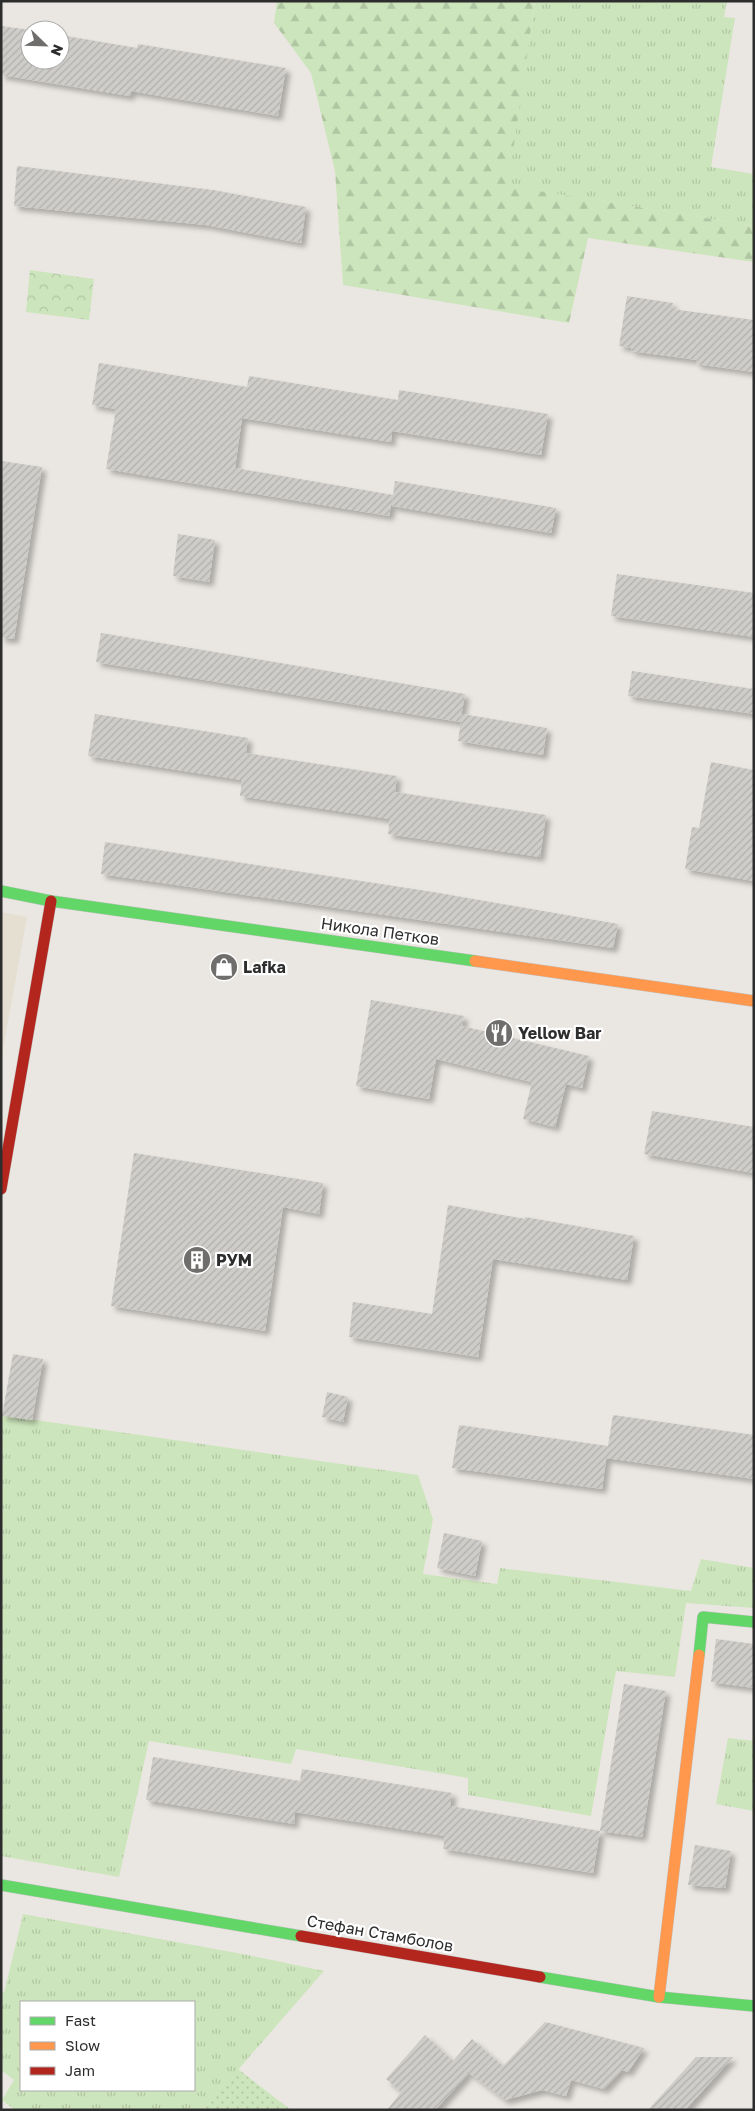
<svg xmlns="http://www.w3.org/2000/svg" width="755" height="2111" font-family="'Golos Text',sans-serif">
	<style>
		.education { fill: #e5dfd1 }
		.grass { fill: url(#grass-tufts); fill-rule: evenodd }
		.forest { fill: url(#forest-firs) }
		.park { fill: url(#park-crowns) }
		.garden { fill: url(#garden-dots) }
		.building { fill: url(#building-hatch); filter: url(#shadow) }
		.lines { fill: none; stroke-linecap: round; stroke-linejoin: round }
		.fast-casing { stroke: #c4c3c3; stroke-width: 12 }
		.slow-casing { stroke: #c4c3c3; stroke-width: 12 }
		.jam-casing { stroke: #c4c3c3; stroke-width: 12 }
		.fast { stroke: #63d668; stroke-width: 11 }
		.slow { stroke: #ff974d; stroke-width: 11 }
		.jam { stroke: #b3261e; stroke-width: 11 }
		.labels { text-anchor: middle; stroke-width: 4.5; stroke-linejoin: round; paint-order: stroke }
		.street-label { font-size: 16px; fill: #2d2d2d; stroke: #fff }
		.poi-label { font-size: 16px; font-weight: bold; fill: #2d2d2d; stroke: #fff; text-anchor: start }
	</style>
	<defs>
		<pattern id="grass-tufts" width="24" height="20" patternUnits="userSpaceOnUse" patternTransform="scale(1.25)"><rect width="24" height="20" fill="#cde5bc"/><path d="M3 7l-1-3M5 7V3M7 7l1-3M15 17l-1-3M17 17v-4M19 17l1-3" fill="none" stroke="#b0c5a2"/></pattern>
		<pattern id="forest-firs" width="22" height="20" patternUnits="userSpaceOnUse" patternTransform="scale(1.25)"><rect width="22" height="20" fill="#cde5bc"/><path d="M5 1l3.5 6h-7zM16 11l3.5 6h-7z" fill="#b0c5a2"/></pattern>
		<pattern id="park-crowns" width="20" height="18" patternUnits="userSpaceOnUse" patternTransform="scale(1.25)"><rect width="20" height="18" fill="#cde5bc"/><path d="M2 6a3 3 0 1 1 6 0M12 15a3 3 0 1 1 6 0" fill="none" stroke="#b0c5a2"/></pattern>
		<pattern id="garden-dots" width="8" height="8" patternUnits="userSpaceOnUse" patternTransform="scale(1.25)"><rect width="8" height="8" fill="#cde5bc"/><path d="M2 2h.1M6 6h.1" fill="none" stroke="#b0c5a2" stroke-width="1.8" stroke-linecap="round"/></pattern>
		<pattern id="building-hatch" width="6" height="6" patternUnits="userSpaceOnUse" patternTransform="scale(1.25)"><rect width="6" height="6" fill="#cfcdc9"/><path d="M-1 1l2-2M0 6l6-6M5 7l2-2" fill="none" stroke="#b2b0ad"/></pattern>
		<filter id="shadow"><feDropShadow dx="4.5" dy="4.5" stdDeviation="2.5" flood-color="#0004"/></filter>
	</defs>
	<rect width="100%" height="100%" fill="#eae7e2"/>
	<!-- education -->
	<path class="education" d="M 1,912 L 27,917 L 1,1060 Z"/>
	<!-- grass -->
	<g class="grass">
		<path d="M 535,1 L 727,1 L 724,17 L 735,18 L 711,167 L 754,174 L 754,226 L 507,186 Z"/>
		<path d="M 1,1415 L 418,1475 L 433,1519 L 423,1574 L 497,1584 L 500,1568 L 691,1591 L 701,1559 L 754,1568 L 754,1608 L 686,1603 L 675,1677 L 616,1671 L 591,1816 L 468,1795 L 468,1778 L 296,1749 L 291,1764 L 149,1741 L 119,1877 L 1,1856 Z"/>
		<path d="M 728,1738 L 754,1741 L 754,1811 L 716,1804 Z"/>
		<path d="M 23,1914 L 248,1955 L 324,1971 L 203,2110 L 15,2110 L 2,2100 L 14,2080 L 1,2070 L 1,1991 L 4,1993 ZM 21,2002 L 194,2002 L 194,2090 L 21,2090 Z"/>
	</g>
	<!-- forest -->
	<path class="forest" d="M 277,1 L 535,1 L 508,186 L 754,226 L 754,262 L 588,238 L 569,323 L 343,285 L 335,171 L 311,73 L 274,23 Z"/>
	<!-- park -->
	<path class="park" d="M 30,270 L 94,279 L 89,320 L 26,312 Z"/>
	<!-- garden -->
	<path class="garden" d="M 238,2069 L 291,2110 L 203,2110 Z"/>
	<!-- building -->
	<g class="building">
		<path d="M 1,26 L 30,30 L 30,60 L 60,60 L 60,35 L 137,48 L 138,44 L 286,68 L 278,116 L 131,91 L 130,96 L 1,75 Z"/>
		<path d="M 17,166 L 213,190 L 306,207 L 301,243 L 206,225 L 14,206 Z"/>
		<path d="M 627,296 L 673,303 L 672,309 L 754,320 L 754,372 L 696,364 L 697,360 L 631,351 L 632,348 L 619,346 Z"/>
		<path d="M 99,363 L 247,387 L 249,376 L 398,400 L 399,390 L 548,414 L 541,455 L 392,431 L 391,442 L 242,418 L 235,468 L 393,495 L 395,481 L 556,508 L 551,533 L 392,506 L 393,497 L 389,516 L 106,469 L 116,409 L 92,405 Z"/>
		<path d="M 1,461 L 42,467 L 14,639 L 1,638 Z"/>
		<path d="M 178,534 L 215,540 L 209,582 L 173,576 Z"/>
		<path d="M 617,574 L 754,593 L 754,637 L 611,616 Z"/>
		<path d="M 101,633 L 465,694 L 460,722 L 96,662 Z"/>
		<path d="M 632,671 L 754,689 L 754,714 L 628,696 Z"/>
		<path d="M 95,714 L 248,738 L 246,753 L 397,776 L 395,792 L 546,815 L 540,857 L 388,834 L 390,819 L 240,796 L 242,780 L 88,756 Z"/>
		<path d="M 462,714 L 547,728 L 543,755 L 458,741 Z"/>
		<path d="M 711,762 L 754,770 L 754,881 L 685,869 L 692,827 L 699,828 Z"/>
		<path d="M 105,842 L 433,892 L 618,924 L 613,948 L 101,874 Z"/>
		<path d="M 371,1000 L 464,1016 L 462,1026 L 589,1056 L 582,1088 L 566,1084 L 555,1127 L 523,1119 L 532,1082 L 436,1059 L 429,1099 L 356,1086 Z"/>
		<path d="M 652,1111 L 754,1127 L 754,1173 L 644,1154 Z"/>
		<path d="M 134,1153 L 323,1183 L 319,1214 L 283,1207 L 265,1331 L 111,1306 Z"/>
		<path d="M 448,1205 L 525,1219 L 525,1217 L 634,1236 L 627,1280 L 493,1259 L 478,1357 L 349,1337 L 353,1302 L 432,1314 Z"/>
		<path d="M 13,1354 L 43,1359 L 32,1420 L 2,1416 Z"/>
		<path d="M 327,1392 L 348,1397 L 343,1422 L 322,1417 Z"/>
		<path d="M 613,1415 L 754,1435 L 754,1479 L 606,1458 Z"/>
		<path d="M 459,1425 L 608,1446 L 602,1489 L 452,1468 Z"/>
		<path d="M 444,1533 L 482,1541 L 475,1576 L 437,1568 Z"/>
		<path d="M 716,1639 L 754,1644 L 754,1688 L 711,1682 Z"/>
		<path d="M 624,1684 L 666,1691 L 642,1837 L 600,1831 Z"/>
		<path d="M 153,1757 L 300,1781 L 302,1769 L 452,1793 L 450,1806 L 600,1831 L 593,1873 L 443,1849 L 445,1836 L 295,1812 L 294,1824 L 146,1800 Z"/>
		<path d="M 695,1845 L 731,1851 L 725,1888 L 688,1885 Z"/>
		<path d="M 545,2022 L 644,2048 L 628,2072 L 622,2070 L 604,2089 L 571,2080 L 566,2096 L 542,2090 L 505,2100 L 457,2064 L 468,2074 L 435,2110 L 387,2110 L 401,2092 L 386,2079 L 425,2035 L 453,2061 L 472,2039 L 503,2066 Z"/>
		<path d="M 696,2057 L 733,2057 L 685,2110 L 648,2110 Z"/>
	</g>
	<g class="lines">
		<defs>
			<g id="fast">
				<path d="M 1,891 L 51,901 L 475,961"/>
				<path d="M 699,1655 L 703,1617 L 754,1622"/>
				<path d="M 1,1885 L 301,1936"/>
				<path d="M 540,1977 L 659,1997 L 754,2006"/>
			</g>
			<g id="slow">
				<path d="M 475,961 L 754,1001"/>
				<path d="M 659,1997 L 699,1655"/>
			</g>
			<g id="jam">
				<path d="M 1,1189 L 51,901"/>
				<path d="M 301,1936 L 540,1977"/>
			</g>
		</defs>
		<!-- fast casing -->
		<use href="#fast" class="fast-casing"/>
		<!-- slow casing -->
		<use href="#slow" class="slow-casing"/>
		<!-- jam casing -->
		<use href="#jam" class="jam-casing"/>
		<!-- fast -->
		<use href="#fast" class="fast"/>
		<!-- slow -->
		<use href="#slow" class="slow"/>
		<!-- jam -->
		<use href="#jam" class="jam"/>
	</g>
	<!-- icons -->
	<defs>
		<symbol id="shop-disc" viewBox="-11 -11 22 22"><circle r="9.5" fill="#6f6e6c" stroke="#fff"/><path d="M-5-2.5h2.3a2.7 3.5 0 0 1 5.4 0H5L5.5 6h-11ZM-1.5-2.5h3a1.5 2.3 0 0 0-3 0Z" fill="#fff"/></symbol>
		<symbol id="restaurant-disc" viewBox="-11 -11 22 22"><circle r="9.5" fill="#6f6e6c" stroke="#fff"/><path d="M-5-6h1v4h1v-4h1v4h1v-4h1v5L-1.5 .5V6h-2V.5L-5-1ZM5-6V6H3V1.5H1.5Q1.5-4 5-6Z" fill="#fff"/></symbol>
		<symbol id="building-disc" viewBox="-11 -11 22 22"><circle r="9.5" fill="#6f6e6c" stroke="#fff"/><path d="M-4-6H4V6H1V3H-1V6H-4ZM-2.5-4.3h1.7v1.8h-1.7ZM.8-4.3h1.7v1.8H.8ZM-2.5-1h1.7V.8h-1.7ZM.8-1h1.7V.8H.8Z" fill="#fff"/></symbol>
	</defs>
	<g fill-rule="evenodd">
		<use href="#shop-disc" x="208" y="951" width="32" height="32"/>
		<use href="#restaurant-disc" x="483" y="1017" width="32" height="32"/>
		<use href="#building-disc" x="181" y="1244" width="32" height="32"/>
	</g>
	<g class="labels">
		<!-- street labels -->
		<g class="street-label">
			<text transform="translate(380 931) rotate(8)" y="6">Никола Петков</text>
			<text transform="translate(380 1933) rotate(10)" y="6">Стефан Стамболов</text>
		</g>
		<!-- poi labels -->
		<g class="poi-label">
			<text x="243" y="973">Lafka</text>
			<text x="518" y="1039">Yellow Bar</text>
			<text x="216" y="1266">РУМ</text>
		</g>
	</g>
	<!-- border -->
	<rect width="755" height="2111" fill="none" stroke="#2d2d2d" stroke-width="5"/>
	<!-- legend -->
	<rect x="20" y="2001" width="175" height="90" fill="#ffffff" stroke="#ababab"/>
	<rect x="30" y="2017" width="25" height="8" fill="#63d668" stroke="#ababab"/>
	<text x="65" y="2026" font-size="15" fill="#2d2d2d">Fast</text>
	<rect x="30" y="2042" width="25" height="8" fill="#ff974d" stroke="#ababab"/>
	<text x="65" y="2051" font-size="15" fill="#2d2d2d">Slow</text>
	<rect x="30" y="2067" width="25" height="8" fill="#b3261e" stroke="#ababab"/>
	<text x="65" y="2076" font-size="15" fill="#2d2d2d">Jam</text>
	<!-- north arrow -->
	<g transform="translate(45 45) rotate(113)"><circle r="24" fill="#ffffff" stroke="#ababab"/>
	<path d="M0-4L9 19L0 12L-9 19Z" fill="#6f6e6c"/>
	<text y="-8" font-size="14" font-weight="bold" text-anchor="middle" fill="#2d2d2d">N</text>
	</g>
</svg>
